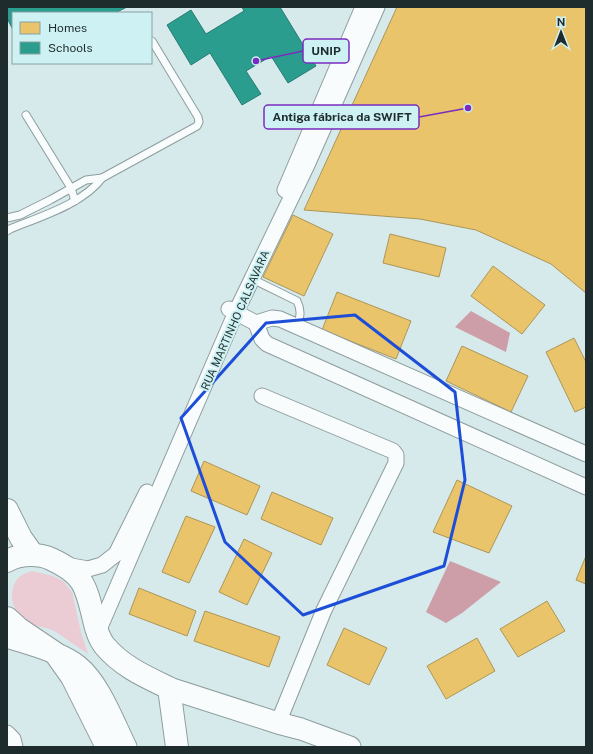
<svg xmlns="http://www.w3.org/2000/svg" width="593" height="754" font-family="'Public Sans',sans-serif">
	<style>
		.green { fill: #ebccd4 }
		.water { fill: #cd9da8 }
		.homes { fill: #e9c46a; stroke: #ac9658 }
		.schools { fill: #2a9d8f; stroke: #277b72 }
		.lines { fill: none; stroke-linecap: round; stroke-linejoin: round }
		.service-casing { stroke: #8e9d9e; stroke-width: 9 }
		.minor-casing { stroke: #8e9d9e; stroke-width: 17 }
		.secondary-casing { stroke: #8e9d9e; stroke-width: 23 }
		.primary-casing { stroke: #8e9d9e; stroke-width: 24 }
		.service { stroke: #f9fcfc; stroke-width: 7 }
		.minor { stroke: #f9fcfc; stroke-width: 15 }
		.secondary { stroke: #f9fcfc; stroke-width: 21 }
		.primary { stroke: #f9fcfc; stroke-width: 22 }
		.marked { fill: none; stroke: #1d4ed8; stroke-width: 3; stroke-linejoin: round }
		.labels { text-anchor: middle; stroke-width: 4; stroke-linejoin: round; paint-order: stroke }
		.street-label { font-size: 11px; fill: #1f2c2d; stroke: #cef1f3 }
		.leader { fill: none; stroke: #7b2cbf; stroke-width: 1.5 }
		.callout-dot { fill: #7b2cbf; stroke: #cef1f3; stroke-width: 1.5 }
		.callout { fill: #cef1f3; stroke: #7b2cbf; stroke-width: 1.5 }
		.callout-label { font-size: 12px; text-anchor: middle; font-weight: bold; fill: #1f2c2d }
	</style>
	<rect width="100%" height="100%" fill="#d6e9eb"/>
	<!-- green -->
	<path class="green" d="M 32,571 L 53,576 L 63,581 L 72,592 L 81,632 L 88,654 C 76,646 66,638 54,631 C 47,627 38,627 30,624 C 17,618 9,602 13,588 C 16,577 22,574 32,571 Z"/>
	<!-- water -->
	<g class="water">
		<path d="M 471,311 L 510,333 L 506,352 L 455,327 Z"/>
		<path d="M 450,561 L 501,582 L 462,613 L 446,623 L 426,612 Z"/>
	</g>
	<!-- homes -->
	<g class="homes">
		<path d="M 397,7 L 586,7 L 586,293 L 551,264 L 476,230 L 420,219 L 304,210 Z"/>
		<path d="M 293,215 L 333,234 L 304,296 L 263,277 Z"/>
		<path d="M 390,234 L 446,248 L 439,277 L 383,263 Z"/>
		<path d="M 493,266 L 545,305 L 522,334 L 471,296 Z"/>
		<path d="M 337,292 L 411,321 L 396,359 L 322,330 Z"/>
		<path d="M 574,338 L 586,362 L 586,407 L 575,412 L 546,352 Z"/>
		<path d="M 462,346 L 528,376 L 511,412 L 446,381 Z"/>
		<path d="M 204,461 L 260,486 L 247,515 L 191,491 Z"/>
		<path d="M 457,480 L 512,506 L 489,553 L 433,532 Z"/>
		<path d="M 272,492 L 333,518 L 321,545 L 261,519 Z"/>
		<path d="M 186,516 L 215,527 L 189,583 L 162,572 Z"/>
		<path d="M 244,539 L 272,553 L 247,605 L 219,592 Z"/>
		<path d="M 586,556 L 586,584 L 576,580 Z"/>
		<path d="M 139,588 L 196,611 L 187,636 L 129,614 Z"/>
		<path d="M 547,601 L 565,631 L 518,657 L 500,629 Z"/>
		<path d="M 205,611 L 280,637 L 269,667 L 194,641 Z"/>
		<path d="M 344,628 L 387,648 L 369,685 L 327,665 Z"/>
		<path d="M 477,638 L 495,671 L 446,699 L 427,666 Z"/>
	</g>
	<!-- schools -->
	<g class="schools">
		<path d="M 7,7 L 127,7 L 115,13 L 13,13 L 13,30 L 7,18 Z"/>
		<path d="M 242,7 L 280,7 L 316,66 L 288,83 L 271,56 L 246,71 L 261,94 L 242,105 L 210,53 L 191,65 L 167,25 L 191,10 L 206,34 L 244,11 Z"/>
	</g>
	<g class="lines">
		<defs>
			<g id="service">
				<path d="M 26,115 L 71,188 L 75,201"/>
				<path d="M 7,218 L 20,215 L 50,200 L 86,180 L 102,178 L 197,126 L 199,122 L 198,117 L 152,41"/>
				<path d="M 7,231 L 10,229 C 39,217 83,204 102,178"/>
				<path d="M 252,279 L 297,301 C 302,311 300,317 297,327"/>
			</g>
			<g id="minor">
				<path d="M 285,190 L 363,7"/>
				<path d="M 229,309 L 256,323 L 272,318 L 280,319 L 586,454"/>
				<path d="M 256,323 L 262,339 L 267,344 L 586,487"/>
				<path d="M 262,396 L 393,451 L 396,455 L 396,463 L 324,610 L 278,723"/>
				<path d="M 66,565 L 88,569 L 102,565 L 116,554 L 147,492"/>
				<path d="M 97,634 L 236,312 L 307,165 L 377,7"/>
				<path d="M 7,733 L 13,739 L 15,747"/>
			</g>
			<g id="secondary">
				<path d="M 7,637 C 28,644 61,652 78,666 C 100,684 113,721 126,747"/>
				<path d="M 169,688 L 278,723 L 301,729 L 350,747"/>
			</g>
			<g id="primary">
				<path d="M 7,510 L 21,538 L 33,555"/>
				<path d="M 7,561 C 19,554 38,553 51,559 C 84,574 86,586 94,620 C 96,629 98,637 104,645 C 121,666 146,677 169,688 L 177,747"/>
				<path d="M 7,618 L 18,628 L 55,653 L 72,677 L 107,747"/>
			</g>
		</defs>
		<!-- service casing -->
		<use href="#service" class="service-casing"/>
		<!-- minor casing -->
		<use href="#minor" class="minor-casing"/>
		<!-- secondary casing -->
		<use href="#secondary" class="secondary-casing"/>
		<!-- primary casing -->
		<use href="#primary" class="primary-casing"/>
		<!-- service -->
		<use href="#service" class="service"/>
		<!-- minor -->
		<use href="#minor" class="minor"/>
		<!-- secondary -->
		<use href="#secondary" class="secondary"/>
		<!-- primary -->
		<use href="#primary" class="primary"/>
	</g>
	<!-- marked area -->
	<path class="marked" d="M 355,315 L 455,392 L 465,480 L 444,566 L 303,615 L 225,542 L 181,418 L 266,323 Z"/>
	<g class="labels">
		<!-- street labels -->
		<g class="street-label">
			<text transform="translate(235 320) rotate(-66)" y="4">RUA MARTINHO CALSAVARA</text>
		</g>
	</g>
	<!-- callouts -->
	<path class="leader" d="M256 61L303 51M468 108L419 117"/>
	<g class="callout-dot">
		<circle cx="256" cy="61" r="4"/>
		<circle cx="468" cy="108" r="4"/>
	</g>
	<g class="callout">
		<rect x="303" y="39" width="46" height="24" rx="4"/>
		<rect x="264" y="105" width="155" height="24" rx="4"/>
	</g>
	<g class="callout-label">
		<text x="326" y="55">UNIP</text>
		<text x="342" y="121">Antiga fábrica da SWIFT</text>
	</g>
	<!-- border -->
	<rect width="593" height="754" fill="none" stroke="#1f2c2d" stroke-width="16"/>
	<!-- legend -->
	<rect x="12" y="12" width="140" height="52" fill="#cef1f3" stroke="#88a2a4"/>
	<rect x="20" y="22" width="20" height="12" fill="#e9c46a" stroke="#88a2a4"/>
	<text x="48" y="32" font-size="12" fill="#1f2c2d">Homes</text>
	<rect x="20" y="42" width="20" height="12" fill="#2a9d8f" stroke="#88a2a4"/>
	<text x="48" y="52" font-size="12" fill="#1f2c2d">Schools</text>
	<!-- north arrow -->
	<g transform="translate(561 32)" stroke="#cef1f3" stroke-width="3" paint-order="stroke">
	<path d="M0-3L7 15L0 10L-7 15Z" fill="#1f2c2d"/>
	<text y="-6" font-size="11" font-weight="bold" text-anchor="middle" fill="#1f2c2d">N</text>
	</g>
</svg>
